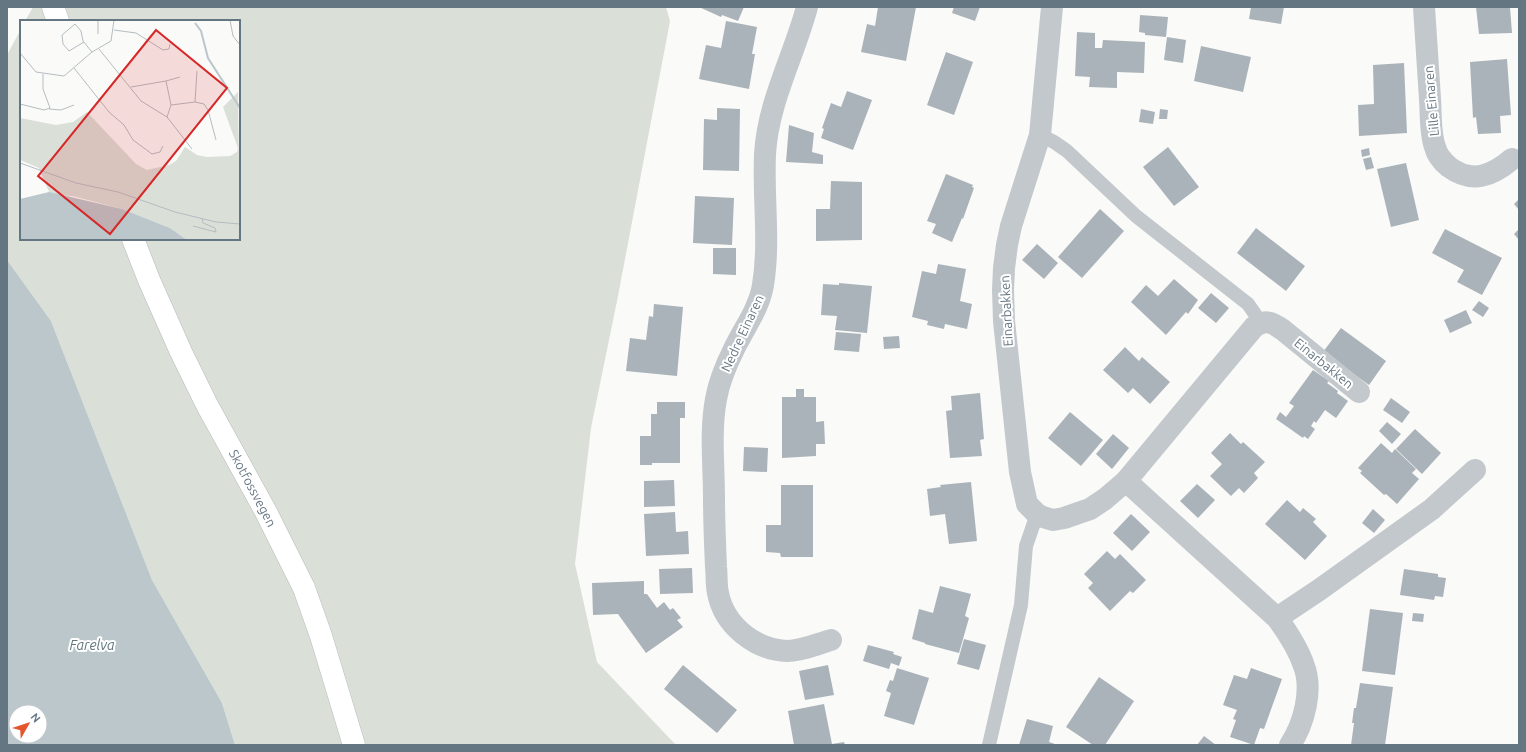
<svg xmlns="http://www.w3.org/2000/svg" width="1526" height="752" font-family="Ubuntu,sans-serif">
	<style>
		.green { fill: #dadfd7 }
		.water { fill: #bbc7cb; fill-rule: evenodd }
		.building { fill: #aab3b9 }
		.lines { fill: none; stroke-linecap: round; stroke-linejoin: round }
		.primary-casing { stroke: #b5babe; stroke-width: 23 }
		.service { stroke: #c3c8cc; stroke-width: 14 }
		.minor { stroke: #c3c8cc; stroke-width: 22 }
		.primary { stroke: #fff; stroke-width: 22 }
		.labels { text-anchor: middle; stroke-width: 4; stroke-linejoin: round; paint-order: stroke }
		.street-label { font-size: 13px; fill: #657683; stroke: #fff }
		.water-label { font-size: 14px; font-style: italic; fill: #60757c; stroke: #fff }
		.inset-river { fill: none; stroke: #bbc7cb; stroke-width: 2 }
		.inset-road { fill: none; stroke: #b5bdc2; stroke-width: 1 }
		.view { fill: #d62828; fill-opacity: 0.15; stroke: #d62828; stroke-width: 2 }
		.inset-edge { fill: none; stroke: #657683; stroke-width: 2 }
	</style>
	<rect width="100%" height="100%" fill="#fafaf8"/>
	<!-- green -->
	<path class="green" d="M 33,7 L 666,7 L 670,21 L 618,296 L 591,428 L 575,564 L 597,662 L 674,743 L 677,745 L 235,745 L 222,703 L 152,580 L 51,321 L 7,260 L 7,55 L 21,29 L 21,239 L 239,239 L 239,21 L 25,21 Z"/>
	<!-- water -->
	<path class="water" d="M 7,260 L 51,321 L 152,580 L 222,703 L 235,745 L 7,745 ZM 16,712 L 40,712 L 40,736 L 16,736 Z"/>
	<!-- building -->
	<g class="building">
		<path d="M 699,7 L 744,7 L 738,21 L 722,15 L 721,17 Z"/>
		<path d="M 878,7 L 916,7 L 906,61 L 861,52 L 867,24 L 875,26 Z"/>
		<path d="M 954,7 L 980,7 L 975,21 L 952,13 Z"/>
		<path d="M 1251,7 L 1284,7 L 1281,24 L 1249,19 Z"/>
		<path d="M 1476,7 L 1510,7 L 1512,33 L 1479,34 Z"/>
		<path d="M 1140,15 L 1168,17 L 1166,37 L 1145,35 L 1145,33 L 1139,32 Z"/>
		<path d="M 726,21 L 757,27 L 752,54 L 755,54 L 749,89 L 699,79 L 706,45 L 721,48 Z"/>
		<path d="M 1077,32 L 1095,33 L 1095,48 L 1102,48 L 1103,40 L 1145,42 L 1144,73 L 1117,72 L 1117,88 L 1089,87 L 1090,77 L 1075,76 Z"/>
		<path d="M 1167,37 L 1186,40 L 1183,63 L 1164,60 Z"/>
		<path d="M 1201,46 L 1251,57 L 1243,92 L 1194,81 Z"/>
		<path d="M 946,52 L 973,62 L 954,115 L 927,105 Z"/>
		<path d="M 1507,59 L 1511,115 L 1500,116 L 1501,133 L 1478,134 L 1476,117 L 1473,118 L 1470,62 Z"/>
		<path d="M 1404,63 L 1407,133 L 1359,136 L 1358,105 L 1374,104 L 1373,65 Z"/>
		<path d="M 847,91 L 872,100 L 853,150 L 821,138 L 824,129 L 822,128 L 831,103 L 841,107 Z"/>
		<path d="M 717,108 L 740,109 L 739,171 L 703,170 L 704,119 L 717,120 Z"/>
		<path d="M 1141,109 L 1155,112 L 1153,124 L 1139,122 Z"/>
		<path d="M 1160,109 L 1168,110 L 1167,119 L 1159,119 Z"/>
		<path d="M 789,125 L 814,133 L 812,152 L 823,155 L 823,164 L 786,162 Z"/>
		<path d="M 1168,147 L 1199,187 L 1174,206 L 1143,167 Z"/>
		<path d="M 1369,148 L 1370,155 L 1362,157 L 1361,150 Z"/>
		<path d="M 1371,157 L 1374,168 L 1366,170 L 1363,159 Z"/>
		<path d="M 1406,163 L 1419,220 L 1391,227 L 1377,169 Z"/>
		<path d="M 946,174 L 973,185 L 972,187 L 974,188 L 963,219 L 962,218 L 952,242 L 932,233 L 936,224 L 927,221 Z"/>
		<path d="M 831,181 L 862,182 L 862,240 L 816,241 L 816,209 L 830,209 Z"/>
		<path d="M 695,196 L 734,198 L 732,245 L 693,243 Z"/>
		<path d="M 1519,199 L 1519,210 L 1514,204 Z"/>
		<path d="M 1100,209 L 1124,231 L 1082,278 L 1058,257 Z"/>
		<path d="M 1256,228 L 1305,266 L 1286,291 L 1237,253 Z"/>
		<path d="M 1445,229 L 1502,258 L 1482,295 L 1457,282 L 1464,270 L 1432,253 Z"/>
		<path d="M 1519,229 L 1519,240 L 1514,234 Z"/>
		<path d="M 1037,244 L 1058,263 L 1044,279 L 1022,260 Z"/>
		<path d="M 713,248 L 736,248 L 736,275 L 713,274 Z"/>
		<path d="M 938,264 L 966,269 L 960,301 L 972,304 L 967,329 L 945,324 L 944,329 L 927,325 L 928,321 L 912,317 L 922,271 L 936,274 Z"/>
		<path d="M 1174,279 L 1198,300 L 1188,314 L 1186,312 L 1166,335 L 1131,302 L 1146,285 L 1158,296 Z"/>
		<path d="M 839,283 L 872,286 L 867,333 L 835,330 L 837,316 L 821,315 L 823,284 L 839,285 Z"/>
		<path d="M 1211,293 L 1229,308 L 1216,323 L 1198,308 Z"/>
		<path d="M 1479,301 L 1489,308 L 1483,317 L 1472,310 Z"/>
		<path d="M 654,304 L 683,307 L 677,376 L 626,371 L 630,338 L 646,340 L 649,316 L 653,317 Z"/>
		<path d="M 1466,310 L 1472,323 L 1450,333 L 1444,320 Z"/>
		<path d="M 1341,328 L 1386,361 L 1369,385 L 1323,352 Z"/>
		<path d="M 836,332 L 861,334 L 859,352 L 834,350 Z"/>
		<path d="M 899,336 L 900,348 L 884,349 L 883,337 Z"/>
		<path d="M 1125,347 L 1139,361 L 1142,357 L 1170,382 L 1150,404 L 1133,388 L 1128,393 L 1103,370 Z"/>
		<path d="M 1313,370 L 1329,381 L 1327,383 L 1338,391 L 1337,393 L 1348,401 L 1336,418 L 1325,410 L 1316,423 L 1314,421 L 1311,426 L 1315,429 L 1308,439 L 1304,436 L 1303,438 L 1276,419 L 1280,412 L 1286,417 L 1294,406 L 1289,403 Z"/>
		<path d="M 796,389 L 804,389 L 804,397 L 816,397 L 816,422 L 824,421 L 825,444 L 816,444 L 816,456 L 782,458 L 782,397 L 796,397 Z"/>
		<path d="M 980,393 L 984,439 L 980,440 L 982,456 L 950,458 L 946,411 L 952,410 L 951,396 Z"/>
		<path d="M 1391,398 L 1410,412 L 1402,423 L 1383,410 Z"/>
		<path d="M 657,402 L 685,402 L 685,418 L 680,418 L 680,463 L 652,463 L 652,465 L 640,465 L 640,436 L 651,436 L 651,414 L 657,414 Z"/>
		<path d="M 1070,412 L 1103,440 L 1081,466 L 1048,438 Z"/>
		<path d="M 1387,422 L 1401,434 L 1392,444 L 1379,431 Z"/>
		<path d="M 1415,429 L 1441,453 L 1422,474 L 1396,449 Z"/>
		<path d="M 1230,433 L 1241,444 L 1243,442 L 1265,462 L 1254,473 L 1258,478 L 1244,493 L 1239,488 L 1231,496 L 1210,476 L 1222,464 L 1211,453 Z"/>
		<path d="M 1113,434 L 1129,448 L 1112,469 L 1096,454 Z"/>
		<path d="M 1381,443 L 1392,453 L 1395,449 L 1416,469 L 1412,473 L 1419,479 L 1397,504 L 1386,494 L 1384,495 L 1360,473 L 1362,471 L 1358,468 Z"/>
		<path d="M 744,447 L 768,448 L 767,472 L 743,471 Z"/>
		<path d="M 674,480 L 675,506 L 644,507 L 644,481 Z"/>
		<path d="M 971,482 L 977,541 L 949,544 L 945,514 L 930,516 L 927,489 L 941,487 L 940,485 Z"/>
		<path d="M 1197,484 L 1215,500 L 1198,518 L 1180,501 Z"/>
		<path d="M 781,485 L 813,485 L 813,557 L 781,557 L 780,553 L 766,552 L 766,525 L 781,525 Z"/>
		<path d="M 1287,500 L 1300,512 L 1303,508 L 1316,519 L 1313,522 L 1327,536 L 1305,560 L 1265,524 Z"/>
		<path d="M 1373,509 L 1385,520 L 1374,533 L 1362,523 Z"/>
		<path d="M 675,512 L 676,532 L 688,531 L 689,554 L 646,556 L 644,514 Z"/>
		<path d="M 1131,514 L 1150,532 L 1132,551 L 1113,533 Z"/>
		<path d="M 1107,551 L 1115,559 L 1120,554 L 1146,580 L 1133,593 L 1130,591 L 1110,611 L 1088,588 L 1093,583 L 1084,574 Z"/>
		<path d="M 692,568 L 693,593 L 660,594 L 659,569 Z"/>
		<path d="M 1404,569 L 1438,574 L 1438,577 L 1446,578 L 1443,597 L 1435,596 L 1434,600 L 1400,595 Z"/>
		<path d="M 644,581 L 644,594 L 647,594 L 657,608 L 664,602 L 670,610 L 673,608 L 681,618 L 677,620 L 683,627 L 646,653 L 618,614 L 593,615 L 592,583 Z"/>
		<path d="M 940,586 L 971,594 L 965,616 L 969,618 L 959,653 L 925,644 L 925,643 L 912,639 L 919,609 L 933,613 Z"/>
		<path d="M 1370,609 L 1403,613 L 1395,675 L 1362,671 Z"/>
		<path d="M 1413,613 L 1424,614 L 1423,622 L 1412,621 Z"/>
		<path d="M 964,639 L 986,645 L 979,670 L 957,664 Z"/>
		<path d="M 868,645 L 894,652 L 893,654 L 902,657 L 899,666 L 891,663 L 889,669 L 863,661 Z"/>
		<path d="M 683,665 L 737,710 L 717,733 L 664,689 Z"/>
		<path d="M 828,665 L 834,695 L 805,700 L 799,671 Z"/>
		<path d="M 897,668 L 929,678 L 914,725 L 884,716 L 891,693 L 886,691 L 890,680 L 893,681 Z"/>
		<path d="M 1251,668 L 1282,679 L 1264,729 L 1260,728 L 1254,745 L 1230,737 L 1236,720 L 1233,719 L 1237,710 L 1223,705 L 1234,675 L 1247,679 Z"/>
		<path d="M 1099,677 L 1134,701 L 1105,745 L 1093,745 L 1066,727 Z"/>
		<path d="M 1360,683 L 1393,687 L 1385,745 L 1351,745 L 1354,723 L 1352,723 L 1354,708 L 1356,708 Z"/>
		<path d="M 824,704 L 832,744 L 844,742 L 845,745 L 794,745 L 788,711 Z"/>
		<path d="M 1027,719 L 1053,726 L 1049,742 L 1058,745 L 1019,745 Z"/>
		<path d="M 1204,736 L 1216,745 L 1197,745 Z"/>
	</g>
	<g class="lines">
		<defs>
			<g id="primary">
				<path d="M 53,7 L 58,21"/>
				<path d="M 133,239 L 149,280 L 181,352 L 207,405 L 266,512 L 304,588 L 321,636 L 354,745"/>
			</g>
		</defs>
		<!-- primary casing -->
		<use href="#primary" class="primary-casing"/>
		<!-- service -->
		<g class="service">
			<path d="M 1040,135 L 1054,142 L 1067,151 L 1136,216 L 1248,304 L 1255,314 L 1259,324"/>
			<path d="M 989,745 L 1021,605 L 1026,546 L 1037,514"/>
		</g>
		<!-- minor -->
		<g class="minor">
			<path d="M 807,7 C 794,56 768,102 765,154 C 763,198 770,242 763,285 C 759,309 744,328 734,349 C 726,365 719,382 716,399 C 710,431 714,466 714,499 C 714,522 715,544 716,567 C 717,575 716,585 718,593 C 724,625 755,650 787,651 C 802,651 817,644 831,640"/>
			<path d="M 1052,7 L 1040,135 L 1011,226 L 1007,245 L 1004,268 L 1003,290 L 1004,321 L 1020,472 L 1027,504 L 1037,514 L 1043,517 L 1053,520 L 1064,518 L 1090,509 L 1105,499 L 1126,481 L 1254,327 C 1265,319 1272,322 1283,330 L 1359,392"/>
			<path d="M 1424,7 C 1426,38 1428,68 1430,99 C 1431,113 1430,134 1435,147 C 1437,155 1443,162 1449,167 C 1472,184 1492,176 1512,159"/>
			<path d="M 1126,481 L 1277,618 C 1288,633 1298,648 1304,666 C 1313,690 1304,724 1290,745"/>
			<path d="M 1277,618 L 1319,590 L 1432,509 L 1475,470"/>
		</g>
		<!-- primary -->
		<use href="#primary" class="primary"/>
	</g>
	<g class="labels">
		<!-- street labels -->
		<g class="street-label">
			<text transform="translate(1431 101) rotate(-95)" y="5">Lille Einaren</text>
			<text transform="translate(1006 311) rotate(-93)" y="5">Einarbakken</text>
			<text transform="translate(742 333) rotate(-65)" y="5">Nedre Einaren</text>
			<text transform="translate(1324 363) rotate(39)" y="5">Einarbakken</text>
			<text transform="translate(253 488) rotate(62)" y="5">Skotfossvegen</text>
		</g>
		<!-- water labels -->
		<g class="water-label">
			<text x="92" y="650">Farelva</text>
		</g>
	</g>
	<!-- overview -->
	<g transform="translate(20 20)">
		<rect width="220" height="220" fill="#fafaf8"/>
		<path d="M 218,72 L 220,220 L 167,220 L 150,208 L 102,189 L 53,176 L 35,175 L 29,172 L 19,148 L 0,140 L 0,98 L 36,105 L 53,102 L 67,92 L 116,144 L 127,150 L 149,145 L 156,141 L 165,127 L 177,135 L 187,137 L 210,136 L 217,132 L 218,128 L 203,87 Z" fill="#dadfd7"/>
		<path d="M 29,172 L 102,189 L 150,208 L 167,220 L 0,220 L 0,179 Z" fill="#bbc7cb"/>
		<path class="inset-river" d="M 175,3 L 181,11 L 188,38 L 220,88"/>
		<path class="inset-road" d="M 210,0 L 213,16 L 220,25M 94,10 L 116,13 L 143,30 L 149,29 L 150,24M 78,14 L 78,0M 64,22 L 49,31 L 43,24 L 42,15 L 55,4 L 61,11 L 63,21 L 72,32M 79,29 L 121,81 L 147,97M 0,33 L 16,52 L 44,56 L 72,32 L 91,21 L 94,0M 54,48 L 89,92 L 104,105 L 113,120 L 132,134 L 140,132 L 143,126M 111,67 L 146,61M 175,82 L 177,51M 0,84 L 24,90 L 30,88 L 23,69 L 23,54M 151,85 L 175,82 L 184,84 L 188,90 L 196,120M 29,89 L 41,90 L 54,85M 147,97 L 151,85 L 146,61 L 160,57M 147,97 L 172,129M 0,143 L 56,163 L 98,172 L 155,192 L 196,202 L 220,204M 173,206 L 196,212 L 195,208 L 183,203 L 182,199"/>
		<path class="view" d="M 136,10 L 207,68 L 90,214 L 18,156 Z"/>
		<rect width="220" height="220" class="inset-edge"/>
	</g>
	<!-- border -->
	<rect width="1526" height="752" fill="none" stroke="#657683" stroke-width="16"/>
	<!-- north arrow -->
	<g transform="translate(28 724) rotate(51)"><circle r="19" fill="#ffffff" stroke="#c1c8cd"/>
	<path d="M0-3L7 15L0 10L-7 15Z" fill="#e4572e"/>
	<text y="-6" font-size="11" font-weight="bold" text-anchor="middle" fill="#657683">N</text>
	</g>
</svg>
